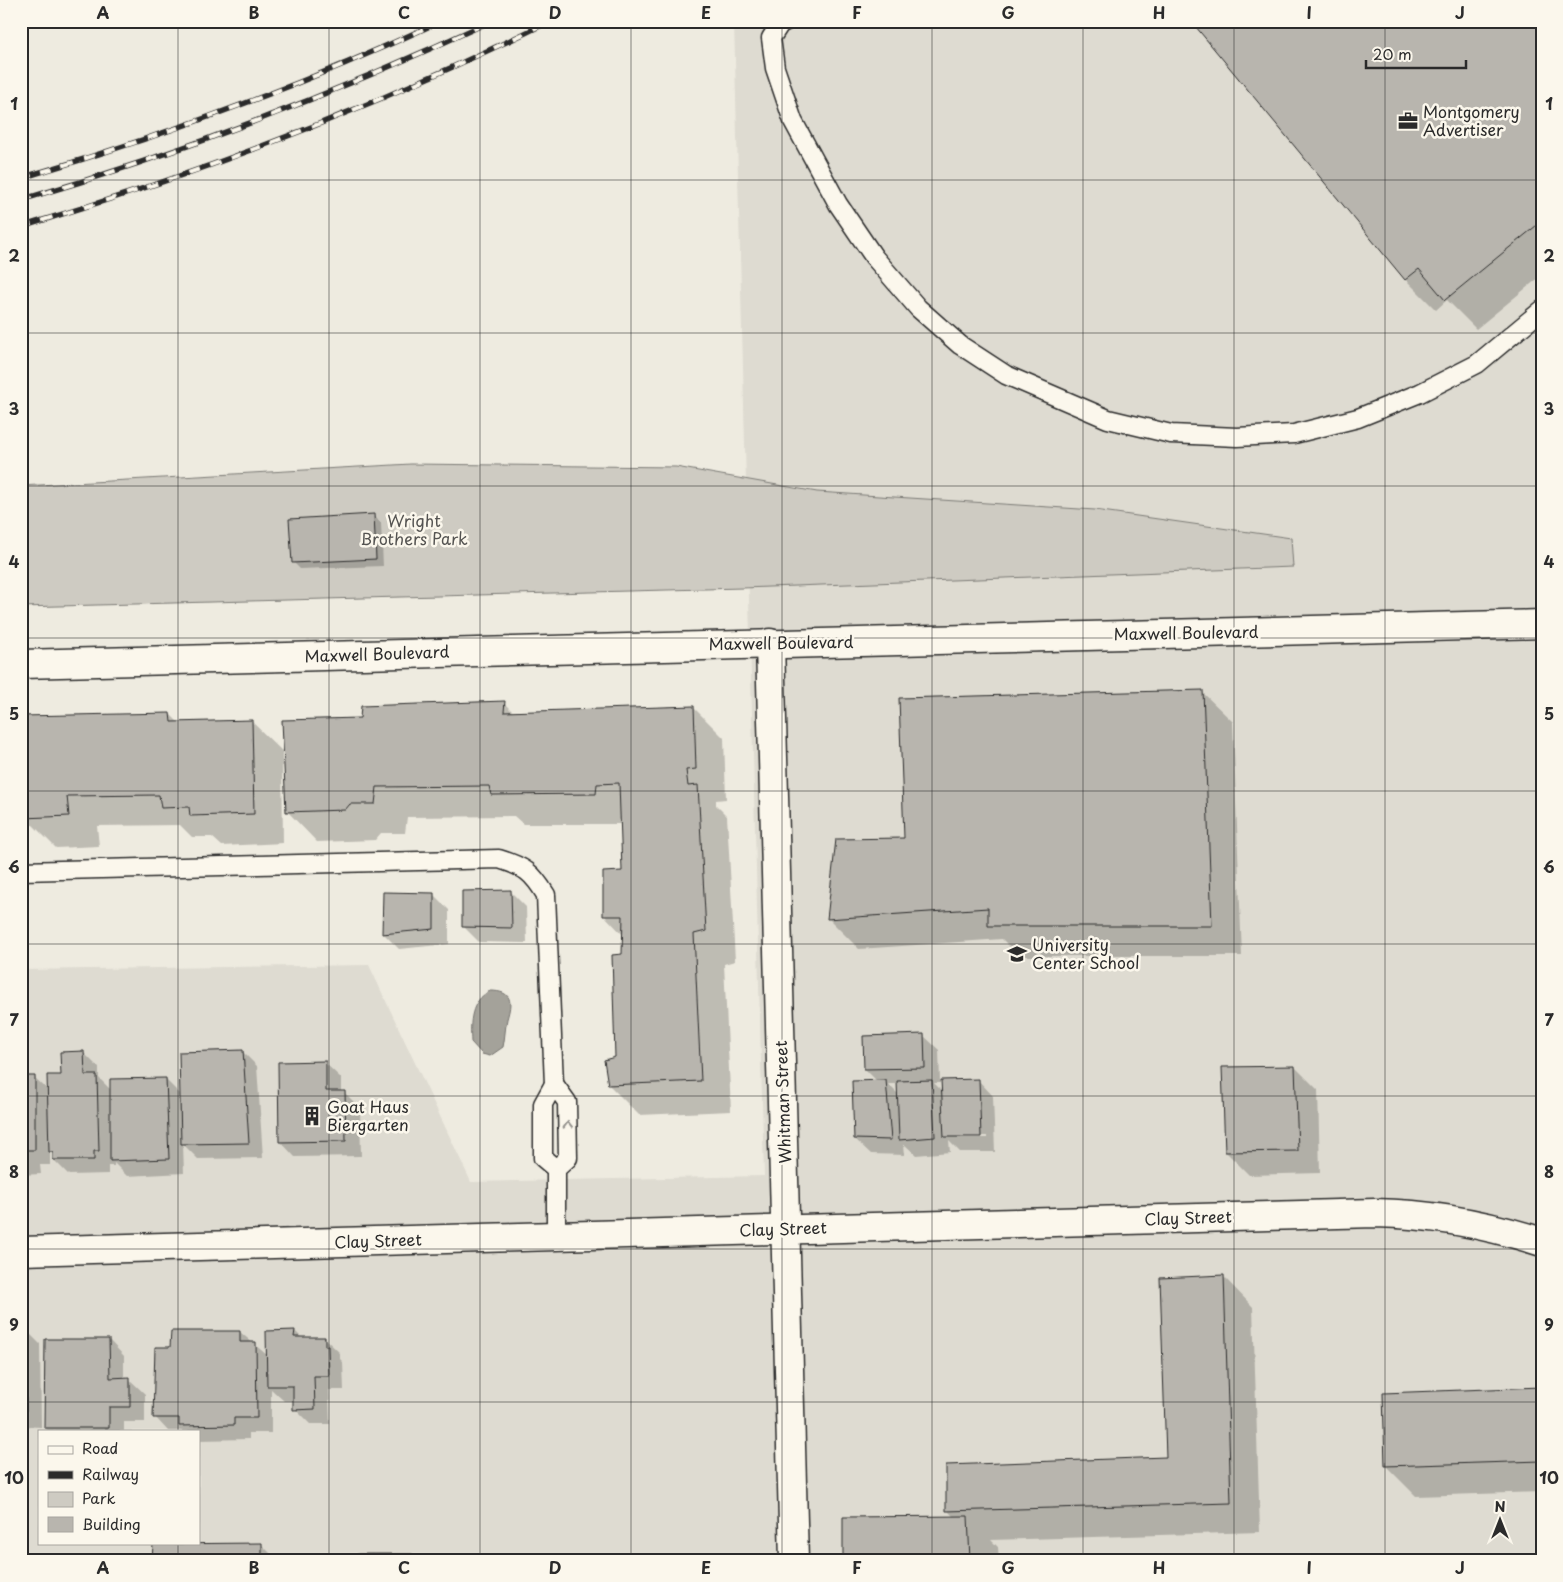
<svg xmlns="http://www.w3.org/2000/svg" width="1563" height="1582" font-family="'Playpen Sans',sans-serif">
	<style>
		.built { fill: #dedbd1; fill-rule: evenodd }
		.green { fill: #cecbc2; stroke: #7c7b76 }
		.water { fill: #a4a29a; stroke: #74726e }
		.shadow { fill: #0003; fill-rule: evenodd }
		.building { fill: #b8b5ae; stroke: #2b2b2b }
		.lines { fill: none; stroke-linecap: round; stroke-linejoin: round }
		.lane-casing { stroke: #2b2b2b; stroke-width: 21 }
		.street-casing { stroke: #2b2b2b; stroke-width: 31 }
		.secondary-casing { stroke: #2b2b2b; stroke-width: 31 }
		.lane { stroke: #fbf7ec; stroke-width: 18 }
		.street { stroke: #fbf7ec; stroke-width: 28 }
		.secondary { stroke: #fbf7ec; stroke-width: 28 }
		.rail-casing { stroke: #2b2b2b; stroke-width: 5.5 }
		.rail { stroke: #fbf7ec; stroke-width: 4; stroke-dasharray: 11; stroke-linecap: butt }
		.oneway { stroke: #93918c }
		.grid { fill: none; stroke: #2b2b2b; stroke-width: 1; stroke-opacity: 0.55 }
		.labels { text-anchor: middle; stroke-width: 5; stroke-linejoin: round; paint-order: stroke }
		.poi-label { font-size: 16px; fill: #2b2b2b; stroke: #fbf7ec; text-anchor: start }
		.park-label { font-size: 16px; fill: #545351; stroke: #fbf7ec }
		.street-label { font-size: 16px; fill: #2b2b2b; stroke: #fbf7ec }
		.neatline { fill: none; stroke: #2b2b2b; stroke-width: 2 }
		.grid-label { font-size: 16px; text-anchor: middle; font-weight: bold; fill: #2b2b2b }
	</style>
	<rect width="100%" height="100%" fill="#eeebe0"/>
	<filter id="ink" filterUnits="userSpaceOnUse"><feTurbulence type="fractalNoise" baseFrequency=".02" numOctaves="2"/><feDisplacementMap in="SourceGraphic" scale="10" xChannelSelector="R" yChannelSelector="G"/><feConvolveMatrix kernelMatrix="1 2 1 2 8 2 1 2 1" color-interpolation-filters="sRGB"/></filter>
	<g filter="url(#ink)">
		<!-- built -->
		<path class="built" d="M 734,21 L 1542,21 L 1542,1561 L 21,1561 L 21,970 L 369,965 L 471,1182 L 764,1176 ZM 39,1431 L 199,1431 L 199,1543 L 39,1543 Z"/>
		<!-- green -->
		<path class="green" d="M 411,464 L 676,467 L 817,492 L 1095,510 L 1291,538 L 1293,567 L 743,588 L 21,607 L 21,486 Z"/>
		<!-- water -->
		<path class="water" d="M 490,991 C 513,991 512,1002 507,1019 C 505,1028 505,1038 503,1047 L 490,1056 L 482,1054 L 471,1042 C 470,1022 470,1001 490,991 Z"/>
		<!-- shadow -->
		<g class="shadow">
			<path d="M 1193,21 L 1542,21 L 1542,275 L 1476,329 L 1447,300 L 1436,310 L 1406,280 Z"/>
			<path d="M 374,516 L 381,523 L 383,566 L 300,569 L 293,562 Z"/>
			<path d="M 1202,692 L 1233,722 L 1242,956 L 1019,956 L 1002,939 L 859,949 L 829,919 L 906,839 Z"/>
			<path d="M 504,703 L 514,713 L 694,708 L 724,738 L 726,799 L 716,800 L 716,805 L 727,816 L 735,961 L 724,964 L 731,1111 L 639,1115 L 609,1085 L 616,1058 L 624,936 L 604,915 L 623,872 L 621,824 L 523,824 L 514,816 L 407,817 L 405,833 L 381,833 L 375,840 L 317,842 L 287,811 L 361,719 Z"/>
			<path d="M 170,714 L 179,723 L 251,721 L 282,751 L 283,843 L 222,846 L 212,837 L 192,837 L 180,825 L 97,826 L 99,846 L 56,848 L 33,825 L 21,825 L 21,729 Z"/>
			<path d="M 511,892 L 526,907 L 527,943 L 479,942 L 463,926 Z"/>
			<path d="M 433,894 L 449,910 L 449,944 L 399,949 L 384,934 Z"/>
			<path d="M 923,1035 L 939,1050 L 940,1083 L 934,1083 L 943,1092 L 978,1080 L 993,1096 L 995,1152 L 960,1152 L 949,1141 L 950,1152 L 916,1155 L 904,1144 L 905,1155 L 871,1154 L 855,1139 L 878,1082 L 865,1069 ZM 888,1084 L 898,1084 L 898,1094 ZM 958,1136 L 987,1136 L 987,1138 L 958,1138 Z"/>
			<path d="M 242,1051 L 257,1066 L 263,1158 L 198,1159 L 183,1144 L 184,1173 L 127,1176 L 114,1163 L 114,1166 L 108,1166 L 108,1174 L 69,1175 L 54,1160 L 54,1156 L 50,1151 L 50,1165 L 40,1165 L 41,1174 L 21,1175 L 21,1077 L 34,1077 L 49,1091 L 84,1053 L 99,1068 L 99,1078 L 111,1090 L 165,1079 L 181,1095 Z"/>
			<path d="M 325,1063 L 341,1078 L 341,1093 L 345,1093 L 360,1108 L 361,1156 L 295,1157 L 280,1141 Z"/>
			<path d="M 1295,1067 L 1318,1090 L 1320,1173 L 1249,1175 L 1226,1152 Z"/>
			<path d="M 1223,1276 L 1253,1307 L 1260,1532 L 991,1540 L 998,1547 L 999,1561 L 845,1561 L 954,1517 L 947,1510 L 1168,1458 Z"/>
			<path d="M 21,1329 L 25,1329 L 40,1344 L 41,1427 L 21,1426 Z"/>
			<path d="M 295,1331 L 302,1338 L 324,1338 L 340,1353 L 340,1359 L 343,1362 L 344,1390 L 329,1390 L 330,1424 L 310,1424 L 295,1409 L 295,1401 L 284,1401 L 271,1389 L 271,1433 L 249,1433 L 249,1439 L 199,1440 L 199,1431 L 168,1431 L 155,1417 L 172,1349 L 240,1332 L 268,1356 Z"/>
			<path d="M 109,1340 L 124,1356 L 124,1379 L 129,1379 L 145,1394 L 145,1422 L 124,1422 L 124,1431 L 48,1431 L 45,1428 Z"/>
			<path d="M 1542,1389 L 1542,1492 L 1416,1496 L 1386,1466 Z"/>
			<path d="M 262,1545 L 278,1561 L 154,1561 Z"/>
		</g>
		<!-- building -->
		<g class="building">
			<path d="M 1191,21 L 1542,21 L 1542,221 L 1445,300 L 1419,269 L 1405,280 Z"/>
			<path d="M 374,514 L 376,559 L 292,563 L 289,519 Z"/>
			<path d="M 1203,690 L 1212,926 L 988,926 L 988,908 L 827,919 L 836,839 L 904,838 L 899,698 Z"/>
			<path d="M 505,701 L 504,712 L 694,706 L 696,769 L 686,770 L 688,786 L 698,785 L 706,931 L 694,934 L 701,1081 L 608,1085 L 604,1060 L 615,1057 L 612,955 L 622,954 L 623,916 L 603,916 L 603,872 L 622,871 L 619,783 L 597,784 L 596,794 L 491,795 L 489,786 L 377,787 L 375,804 L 350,804 L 345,810 L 286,812 L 282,720 L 360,718 L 361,706 Z"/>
			<path d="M 170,713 L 171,722 L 252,720 L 254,814 L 190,816 L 189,807 L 161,808 L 159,795 L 67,796 L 69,816 L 24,818 L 21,795 L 21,728 L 24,728 L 21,716 Z"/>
			<path d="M 511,890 L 512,928 L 462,927 L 462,891 Z"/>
			<path d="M 383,892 L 434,893 L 434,929 L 382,934 Z"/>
			<path d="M 924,1034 L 925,1068 L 864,1069 L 863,1036 Z"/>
			<path d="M 243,1050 L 249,1143 L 181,1144 L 179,1052 Z"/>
			<path d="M 84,1051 L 85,1075 L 97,1075 L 99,1151 L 94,1151 L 94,1160 L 53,1160 L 53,1152 L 49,1152 L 47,1075 L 61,1075 L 60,1052 Z"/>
			<path d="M 326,1061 L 326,1091 L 345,1091 L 346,1141 L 279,1142 L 278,1062 Z"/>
			<path d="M 1295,1066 L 1298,1151 L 1225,1152 L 1222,1067 Z"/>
			<path d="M 21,1076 L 35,1076 L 35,1150 L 25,1150 L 26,1160 L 21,1160 Z"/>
			<path d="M 166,1078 L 169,1159 L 110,1161 L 110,1079 Z"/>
			<path d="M 979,1079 L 981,1137 L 944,1137 L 941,1080 Z"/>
			<path d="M 886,1080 L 891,1140 L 854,1139 L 852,1081 Z"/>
			<path d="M 932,1080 L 935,1137 L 899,1140 L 897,1081 Z"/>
			<path d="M 1224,1275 L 1231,1503 L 946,1511 L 946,1465 L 1166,1457 L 1160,1278 Z"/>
			<path d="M 21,1328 L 25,1328 L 26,1412 L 21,1412 Z"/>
			<path d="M 295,1330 L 294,1337 L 325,1337 L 325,1346 L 328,1346 L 329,1376 L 314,1376 L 315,1409 L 293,1410 L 293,1386 L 267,1386 L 266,1331 Z"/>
			<path d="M 171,1331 L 240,1331 L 240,1342 L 256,1342 L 257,1418 L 234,1418 L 234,1425 L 179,1426 L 179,1418 L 153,1418 L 155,1347 L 170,1347 Z"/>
			<path d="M 45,1339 L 109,1339 L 110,1378 L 130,1377 L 130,1407 L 109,1407 L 109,1428 L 44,1428 Z"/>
			<path d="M 1542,1387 L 1542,1461 L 1385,1466 L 1383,1393 Z"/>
			<path d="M 968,1516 L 970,1561 L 843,1561 L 843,1517 Z"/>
			<path d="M 262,1543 L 262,1561 L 152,1561 L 153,1544 Z"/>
			<rect x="358" y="1554" width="54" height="7"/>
		</g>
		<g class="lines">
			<defs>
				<g id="lane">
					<path d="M 786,21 L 780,24 L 771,38 L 775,68 L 793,121 L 838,204 L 874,257 L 918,308 L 960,345 L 1006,375 L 1108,419 L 1171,434 L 1237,437 L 1294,434 L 1358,418 L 1420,393 L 1477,364 L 1542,310"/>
					<path d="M 21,871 L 499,859 C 525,867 532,872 546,895 L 554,1084"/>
					<path d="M 556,1169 L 543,1158 L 543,1104 L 554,1084 L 567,1102 L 568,1158 L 556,1169 L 556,1236"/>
				</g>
				<path id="street" d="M 770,643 L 794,1561"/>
				<g id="secondary">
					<path d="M 21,664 L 1542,624"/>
					<path d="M 21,1251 L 1375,1213 C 1433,1214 1486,1224 1542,1242"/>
				</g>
			</defs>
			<!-- lane casing -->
			<use href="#lane" class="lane-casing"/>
			<!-- street casing -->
			<use href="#street" class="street-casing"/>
			<!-- secondary casing -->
			<use href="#secondary" class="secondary-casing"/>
			<!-- lane -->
			<use href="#lane" class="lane"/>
			<!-- street -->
			<use href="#street" class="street"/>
			<!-- secondary -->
			<use href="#secondary" class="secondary"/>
			<defs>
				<g id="rail">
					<path d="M 21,178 C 164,136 306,84 441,21"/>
					<path d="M 21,200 C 182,153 339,92 491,21"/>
					<path d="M 21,227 C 69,212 118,197 165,181 C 297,136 426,82 550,21"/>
				</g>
			</defs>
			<!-- rail casing -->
			<use href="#rail" class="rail-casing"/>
			<!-- rail -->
			<use href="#rail" class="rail"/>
		</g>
		<!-- one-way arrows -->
		<defs><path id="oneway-chevron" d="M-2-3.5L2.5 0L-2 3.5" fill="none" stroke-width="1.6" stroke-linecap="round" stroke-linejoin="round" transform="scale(1.25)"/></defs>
		<use class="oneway" href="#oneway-chevron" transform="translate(568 1125) rotate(-91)"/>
	</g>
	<!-- grid -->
	<path class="grid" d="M 178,21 L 178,1431M 329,21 L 329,1561M 480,21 L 480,1561M 631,21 L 631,1561M 782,21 L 782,1561M 932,21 L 932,1561M 1083,21 L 1083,1561M 1234,21 L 1234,1561M 1385,21 L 1385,1561M 21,180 L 1542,180M 21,333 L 1542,333M 21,486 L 1542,486M 21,638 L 1542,638M 21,791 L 1542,791M 21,944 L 1542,944M 21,1096 L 1542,1096M 21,1249 L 1542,1249M 21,1402 L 1542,1402M 178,1543 L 178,1561"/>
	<!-- icons -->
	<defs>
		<symbol id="office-bare" viewBox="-9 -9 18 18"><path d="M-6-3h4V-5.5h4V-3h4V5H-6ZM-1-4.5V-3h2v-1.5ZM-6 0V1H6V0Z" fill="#2b2b2b" stroke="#fbf7ec" stroke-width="2.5" paint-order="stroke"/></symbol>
		<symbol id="school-bare" viewBox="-9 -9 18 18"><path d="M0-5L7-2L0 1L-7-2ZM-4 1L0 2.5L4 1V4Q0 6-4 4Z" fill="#2b2b2b" stroke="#fbf7ec" stroke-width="2.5" paint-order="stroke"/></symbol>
		<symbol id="building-bare" viewBox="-9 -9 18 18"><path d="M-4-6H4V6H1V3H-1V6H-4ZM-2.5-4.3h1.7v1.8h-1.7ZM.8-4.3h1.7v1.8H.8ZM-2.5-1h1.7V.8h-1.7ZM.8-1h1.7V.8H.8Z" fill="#2b2b2b" stroke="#fbf7ec" stroke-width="2.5" paint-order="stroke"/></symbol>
	</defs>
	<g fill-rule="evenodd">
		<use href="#office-bare" x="1394" y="107" width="28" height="28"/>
		<use href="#school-bare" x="1003" y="940" width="28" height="28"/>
		<use href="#building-bare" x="298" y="1102" width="28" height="28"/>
	</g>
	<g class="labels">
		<!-- poi labels -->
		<g class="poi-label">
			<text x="1423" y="118">Montgomery<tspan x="1423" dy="18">Advertiser</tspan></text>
			<text x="1032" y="951">University<tspan x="1032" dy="18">Center School</tspan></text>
			<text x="327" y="1113">Goat Haus<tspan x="327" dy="18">Biergarten</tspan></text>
		</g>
		<!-- park labels -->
		<g class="park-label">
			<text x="414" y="527">Wright<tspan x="414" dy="18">Brothers Park</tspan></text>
		</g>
		<!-- street labels -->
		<g class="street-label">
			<text transform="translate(1186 633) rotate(-1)" y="6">Maxwell Boulevard</text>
			<text transform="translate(781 643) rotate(-1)" y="6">Maxwell Boulevard</text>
			<text transform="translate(377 654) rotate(-2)" y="6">Maxwell Boulevard</text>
			<text transform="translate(783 1102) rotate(-92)" y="6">Whitman Street</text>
			<text transform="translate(1188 1218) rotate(-2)" y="6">Clay Street</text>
			<text transform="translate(783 1229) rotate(-2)" y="6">Clay Street</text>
			<text transform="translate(378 1241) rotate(-2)" y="6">Clay Street</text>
		</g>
	</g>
	<!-- margin -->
	<rect width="1563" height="1582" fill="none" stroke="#fbf7ec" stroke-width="55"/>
	<!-- legend -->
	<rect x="38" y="1430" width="162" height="115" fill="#fbf7ec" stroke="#a8a59f"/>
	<rect x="48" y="1446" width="25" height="8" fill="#fbf7ec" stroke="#a8a59f"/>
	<text x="82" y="1454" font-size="15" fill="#2b2b2b">Road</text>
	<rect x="48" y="1471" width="25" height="8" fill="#2b2b2b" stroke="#a8a59f"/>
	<text x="82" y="1480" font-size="15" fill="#2b2b2b">Railway</text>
	<rect x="48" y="1492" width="25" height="15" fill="#cecbc2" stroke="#a8a59f"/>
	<text x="82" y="1504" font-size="15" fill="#2b2b2b">Park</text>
	<rect x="48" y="1517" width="25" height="15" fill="#b8b5ae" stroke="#a8a59f"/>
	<text x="82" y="1530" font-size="15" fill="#2b2b2b">Building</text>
	<!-- north arrow -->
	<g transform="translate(1500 1520)" stroke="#fbf7ec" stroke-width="4" paint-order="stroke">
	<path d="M0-4L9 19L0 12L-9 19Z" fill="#2b2b2b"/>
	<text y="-8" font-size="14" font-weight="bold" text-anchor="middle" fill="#2b2b2b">N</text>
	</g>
	<!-- scale -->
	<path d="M1366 60v8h100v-8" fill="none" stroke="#2b2b2b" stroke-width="2.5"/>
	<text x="1373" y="60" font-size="15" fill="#2b2b2b" stroke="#fbf7ec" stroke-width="4" paint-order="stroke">20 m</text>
	<rect x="28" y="28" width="1508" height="1526" class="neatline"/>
	<g class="grid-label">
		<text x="103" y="19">A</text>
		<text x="254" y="19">B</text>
		<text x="404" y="19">C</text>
		<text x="555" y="19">D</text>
		<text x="706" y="19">E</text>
		<text x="857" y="19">F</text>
		<text x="1008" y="19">G</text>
		<text x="1159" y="19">H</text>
		<text x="1309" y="19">I</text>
		<text x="1460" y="19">J</text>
		<text x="14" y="110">1</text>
		<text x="1549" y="110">1</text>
		<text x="14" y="262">2</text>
		<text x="1549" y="262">2</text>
		<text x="14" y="415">3</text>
		<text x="1549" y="415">3</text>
		<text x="14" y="568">4</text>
		<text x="1549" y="568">4</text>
		<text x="14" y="720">5</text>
		<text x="1549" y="720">5</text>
		<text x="14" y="873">6</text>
		<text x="1549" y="873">6</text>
		<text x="14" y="1026">7</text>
		<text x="1549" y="1026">7</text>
		<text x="14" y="1178">8</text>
		<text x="1549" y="1178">8</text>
		<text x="14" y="1331">9</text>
		<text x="1549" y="1331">9</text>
		<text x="14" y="1484">10</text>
		<text x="1549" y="1484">10</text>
		<text x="103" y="1574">A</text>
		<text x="254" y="1574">B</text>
		<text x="404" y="1574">C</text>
		<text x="555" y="1574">D</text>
		<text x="706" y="1574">E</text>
		<text x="857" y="1574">F</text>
		<text x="1008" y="1574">G</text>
		<text x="1159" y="1574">H</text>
		<text x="1309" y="1574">I</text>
		<text x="1460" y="1574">J</text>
	</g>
</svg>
